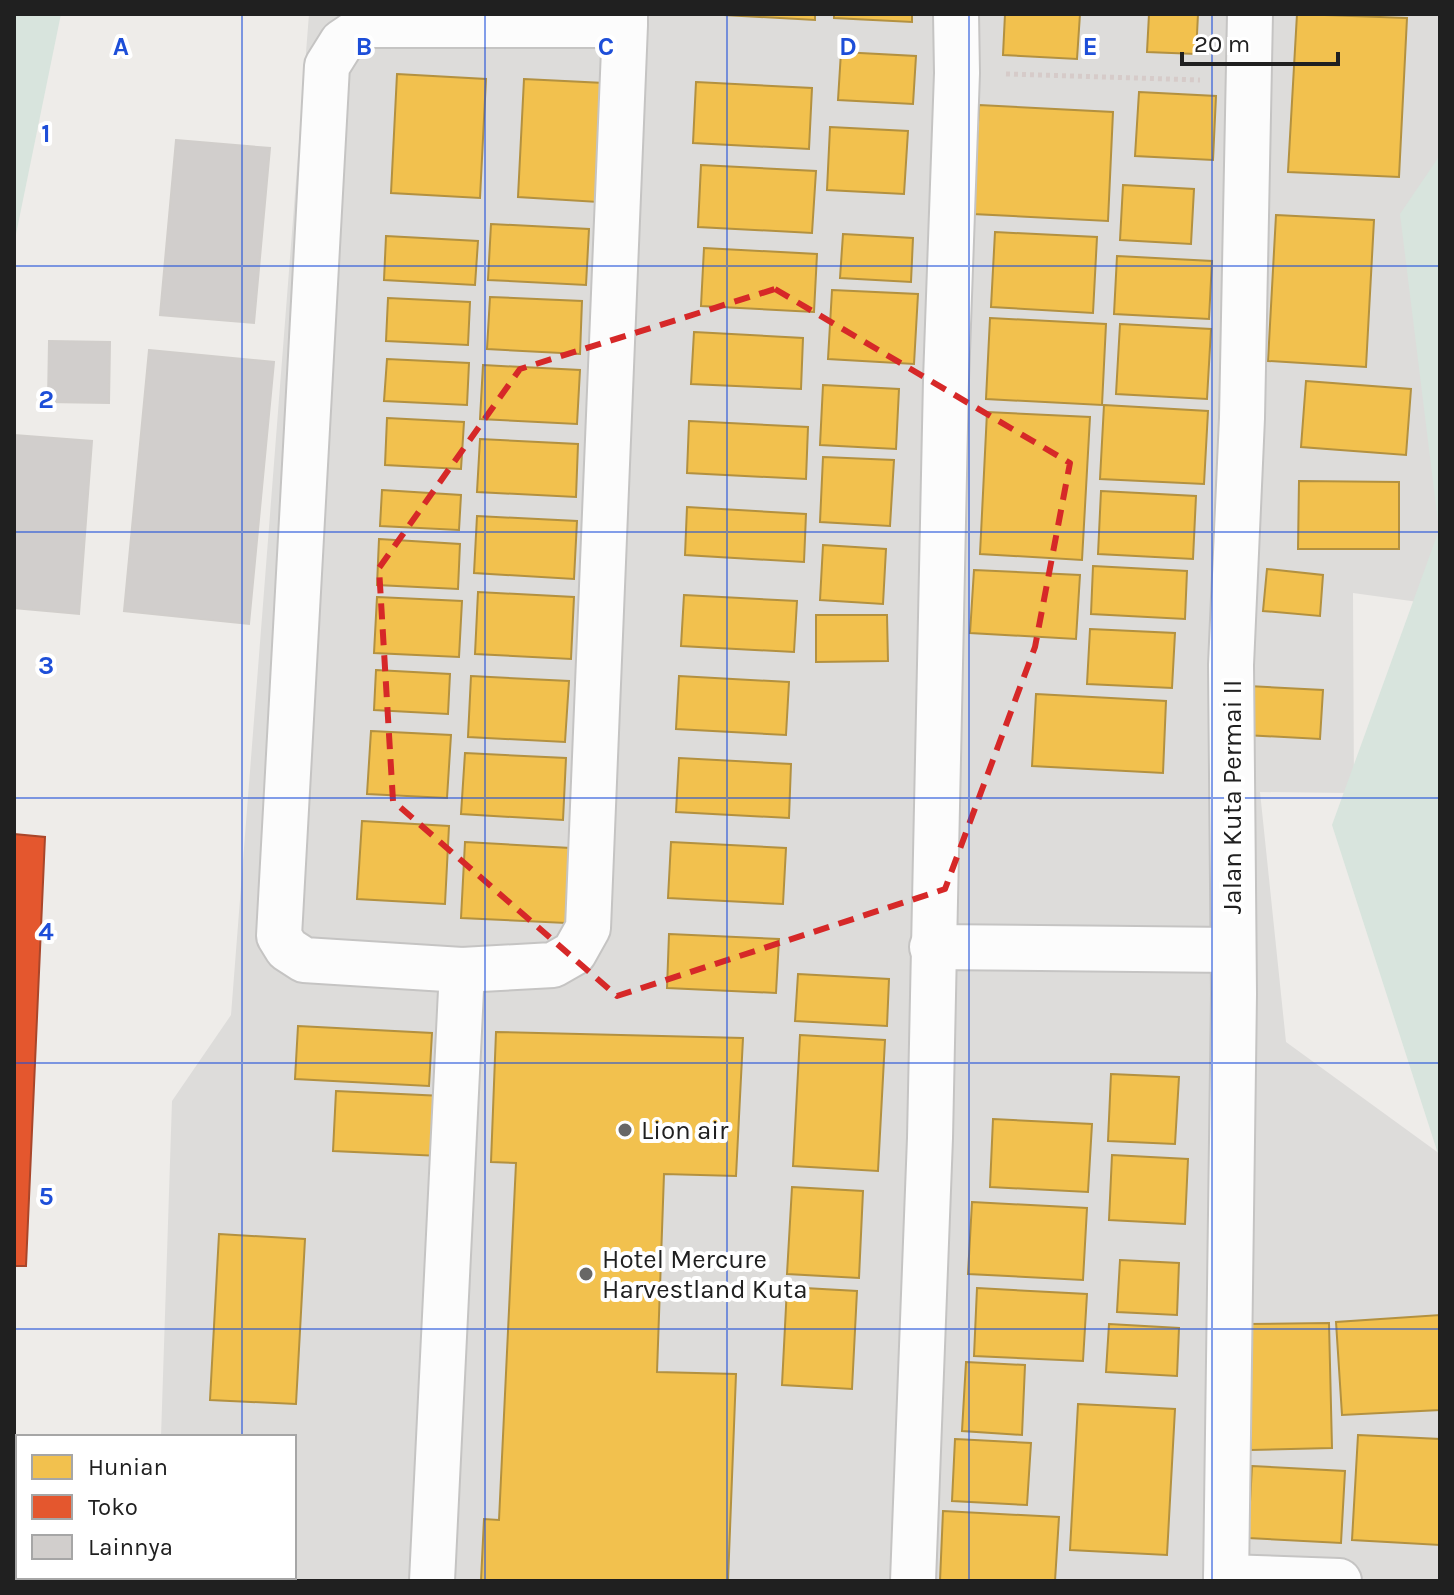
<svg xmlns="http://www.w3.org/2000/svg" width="1454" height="1595" font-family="Karla,sans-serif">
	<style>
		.residential { fill: #dddcda }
		.wetland { fill: #d8e4dd }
		.homes { fill: #f2c14e; stroke: #b39140; stroke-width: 2 }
		.shops { fill: #e4572e; stroke: #a9462a; stroke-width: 2 }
		.building { fill: #d1cecc; stroke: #d1cecb; stroke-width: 2 }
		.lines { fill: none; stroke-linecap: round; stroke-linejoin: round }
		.service-casing { stroke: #c5c4c3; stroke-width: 28 }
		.minor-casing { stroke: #c5c4c3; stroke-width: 48 }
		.path { stroke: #d6cbc9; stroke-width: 5; stroke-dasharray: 4 4; stroke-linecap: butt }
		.service { stroke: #fcfcfc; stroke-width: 24 }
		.minor { stroke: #fcfcfc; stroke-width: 44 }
		.marked { fill: none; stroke: #d62828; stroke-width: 6; stroke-dasharray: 16 10; stroke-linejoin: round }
		.grid { fill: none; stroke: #1d4ed8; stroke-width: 2; stroke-opacity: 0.55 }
		.poi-dot { fill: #686766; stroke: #fff; stroke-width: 3 }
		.labels { text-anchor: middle; stroke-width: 8; stroke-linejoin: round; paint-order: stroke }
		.street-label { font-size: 26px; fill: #202020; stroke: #fff }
		.poi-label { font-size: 26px; fill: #202020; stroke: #fff; text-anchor: start }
		.grid-label { font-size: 26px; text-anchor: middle; font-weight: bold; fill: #1d4ed8; stroke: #fff; stroke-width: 8; stroke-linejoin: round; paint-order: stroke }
	</style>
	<rect width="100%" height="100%" fill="#eeece9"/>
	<!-- residential -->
	<path class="residential" d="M 309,14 L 1440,14 L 1440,605 L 1353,593 L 1354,793 L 1260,792 L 1286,1042 L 1440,1154 L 1440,1581 L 156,1581 L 156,1577 L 294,1577 L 294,1437 L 161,1437 L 172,1101 L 231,1015 Z"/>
	<!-- wetland -->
	<g class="wetland">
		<path d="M 14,14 L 61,14 L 14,244 Z"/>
		<path d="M 1440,155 L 1440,1160 L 1332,825 L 1439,530 L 1400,214 Z"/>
	</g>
	<!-- homes -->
	<g class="homes">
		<path d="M 706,14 L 815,14 L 815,20 Z"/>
		<path d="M 834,14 L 912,14 L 912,22 L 834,18 Z"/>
		<path d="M 1005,14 L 1080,14 L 1077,59 L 1003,55 Z"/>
		<path d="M 1149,14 L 1198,14 L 1196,54 L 1147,52 Z"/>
		<path d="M 1297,14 L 1407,18 L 1399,177 L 1288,172 Z"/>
		<path d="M 841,52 L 916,56 L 913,104 L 838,100 Z"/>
		<path d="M 397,74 L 486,79 L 480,198 L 391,193 Z"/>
		<path d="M 524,79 L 604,83 L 598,202 L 518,197 Z"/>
		<path d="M 696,82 L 812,88 L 809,149 L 693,143 Z"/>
		<path d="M 1139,92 L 1216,96 L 1213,160 L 1135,156 Z"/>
		<path d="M 979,105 L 1113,112 L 1108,221 L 973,214 Z"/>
		<path d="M 830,127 L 908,131 L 904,194 L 827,190 Z"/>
		<path d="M 701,165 L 816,171 L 812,233 L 698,227 Z"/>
		<path d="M 1123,185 L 1194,189 L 1191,244 L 1120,240 Z"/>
		<path d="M 1276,215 L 1374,220 L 1366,367 L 1268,361 Z"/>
		<path d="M 491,224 L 589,229 L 586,285 L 488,280 Z"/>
		<path d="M 995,232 L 1097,237 L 1093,313 L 991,307 Z"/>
		<path d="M 843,234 L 913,238 L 911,282 L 840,278 Z"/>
		<path d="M 386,236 L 478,241 L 475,285 L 384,280 Z"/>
		<path d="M 704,248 L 817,254 L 814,312 L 701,306 Z"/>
		<path d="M 1117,256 L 1212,261 L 1209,319 L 1114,314 Z"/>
		<path d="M 832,290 L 918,294 L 914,364 L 828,359 Z"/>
		<path d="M 490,297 L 582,301 L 580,354 L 487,349 Z"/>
		<path d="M 388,298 L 470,302 L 468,345 L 386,341 Z"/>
		<path d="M 990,318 L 1106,324 L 1102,405 L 986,399 Z"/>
		<path d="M 1120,324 L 1211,329 L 1207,399 L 1116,394 Z"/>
		<path d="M 694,332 L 803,338 L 801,389 L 691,384 Z"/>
		<path d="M 387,359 L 469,363 L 467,405 L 384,401 Z"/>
		<path d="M 483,365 L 580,370 L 577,424 L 480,419 Z"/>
		<path d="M 1306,381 L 1411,389 L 1406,455 L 1301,447 Z"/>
		<path d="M 823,385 L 899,389 L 896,449 L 820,445 Z"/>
		<path d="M 1104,405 L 1208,411 L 1204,484 L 1100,479 Z"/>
		<path d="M 987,412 L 1090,417 L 1082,560 L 980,554 Z"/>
		<path d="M 387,418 L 464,422 L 461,469 L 385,465 Z"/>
		<path d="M 689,421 L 808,427 L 806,479 L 687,473 Z"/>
		<path d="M 480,439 L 578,444 L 576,497 L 477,492 Z"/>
		<path d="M 823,457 L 894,460 L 890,526 L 820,522 Z"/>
		<path d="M 1299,481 L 1399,482 L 1399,549 L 1298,549 Z"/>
		<path d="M 382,490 L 461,495 L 459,530 L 380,526 Z"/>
		<path d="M 1101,491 L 1196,496 L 1193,559 L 1098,554 Z"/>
		<path d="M 687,507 L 806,514 L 804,562 L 685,555 Z"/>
		<path d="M 477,516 L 577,521 L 574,579 L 474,573 Z"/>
		<path d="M 379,539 L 460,544 L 458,589 L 377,585 Z"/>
		<path d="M 823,545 L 886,549 L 883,604 L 820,600 Z"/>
		<path d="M 1093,566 L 1187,571 L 1185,619 L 1091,614 Z"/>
		<path d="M 1267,569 L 1323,575 L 1320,616 L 1263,611 Z"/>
		<path d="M 974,570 L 1080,575 L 1076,639 L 970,633 Z"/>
		<path d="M 478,592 L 574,597 L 571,659 L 475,654 Z"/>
		<path d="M 684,595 L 797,601 L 794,652 L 681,646 Z"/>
		<path d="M 377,597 L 462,601 L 459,657 L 374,653 Z"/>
		<path d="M 816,615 L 887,615 L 888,661 L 816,662 Z"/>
		<path d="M 1090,629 L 1175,633 L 1172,688 L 1087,684 Z"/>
		<path d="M 376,670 L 450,674 L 448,714 L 374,710 Z"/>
		<path d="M 471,676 L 569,681 L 565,742 L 468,737 Z"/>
		<path d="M 679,676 L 789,682 L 786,735 L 676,729 Z"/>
		<path d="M 1248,686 L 1323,690 L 1320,739 L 1245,735 Z"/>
		<path d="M 1036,694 L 1166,701 L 1163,773 L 1032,766 Z"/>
		<path d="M 371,731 L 451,735 L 447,798 L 367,794 Z"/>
		<path d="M 465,753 L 566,758 L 563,820 L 461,814 Z"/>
		<path d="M 679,758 L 791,764 L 789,818 L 676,812 Z"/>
		<path d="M 362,821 L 449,826 L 445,904 L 357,899 Z"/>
		<path d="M 465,842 L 570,848 L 566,923 L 461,918 Z"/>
		<path d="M 671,842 L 786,848 L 783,904 L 668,898 Z"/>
		<path d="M 669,934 L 779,939 L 776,993 L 667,988 Z"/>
		<path d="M 798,974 L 889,979 L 887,1026 L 795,1021 Z"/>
		<path d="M 298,1026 L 432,1033 L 429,1086 L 295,1079 Z"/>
		<path d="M 496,1032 L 743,1038 L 736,1176 L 664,1174 L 657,1372 L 736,1374 L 728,1581 L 481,1581 L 484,1519 L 499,1520 L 516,1163 L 491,1162 Z"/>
		<path d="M 800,1035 L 885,1040 L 878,1171 L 793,1166 Z"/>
		<path d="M 1111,1074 L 1179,1077 L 1175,1144 L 1108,1141 Z"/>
		<path d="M 336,1091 L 443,1096 L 440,1156 L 333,1151 Z"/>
		<path d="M 993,1119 L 1092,1124 L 1088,1192 L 990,1187 Z"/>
		<path d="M 1112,1155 L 1188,1159 L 1185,1224 L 1109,1220 Z"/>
		<path d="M 792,1187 L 863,1191 L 859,1278 L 787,1274 Z"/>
		<path d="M 972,1202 L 1087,1208 L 1083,1280 L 968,1274 Z"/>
		<path d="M 219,1234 L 305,1239 L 296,1404 L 210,1400 Z"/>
		<path d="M 1120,1260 L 1179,1263 L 1177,1315 L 1117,1312 Z"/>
		<path d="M 787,1287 L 857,1291 L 852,1389 L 782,1385 Z"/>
		<path d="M 977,1288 L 1087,1294 L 1083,1361 L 974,1356 Z"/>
		<path d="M 1440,1315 L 1440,1410 L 1342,1415 L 1336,1322 Z"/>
		<path d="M 1329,1323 L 1332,1448 L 1251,1450 L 1248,1324 Z"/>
		<path d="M 1109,1324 L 1179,1328 L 1177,1376 L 1106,1372 Z"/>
		<path d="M 966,1362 L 1025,1365 L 1022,1435 L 962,1431 Z"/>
		<path d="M 1078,1404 L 1175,1409 L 1167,1555 L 1070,1550 Z"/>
		<path d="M 1358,1435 L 1440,1439 L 1440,1545 L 1352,1540 Z"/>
		<path d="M 955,1439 L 1031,1443 L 1027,1505 L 952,1501 Z"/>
		<path d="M 1252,1466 L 1345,1471 L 1341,1543 L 1248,1538 Z"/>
		<path d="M 943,1511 L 1059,1517 L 1055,1581 L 940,1581 Z"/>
	</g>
	<!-- shops -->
	<path class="shops" d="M 14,834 L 45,837 L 26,1266 L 14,1266 Z"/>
	<!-- building -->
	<g class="building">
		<path d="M 176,140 L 270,148 L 254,323 L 160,315 Z"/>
		<path d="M 49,341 L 110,342 L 109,403 L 48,402 Z"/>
		<path d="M 149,350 L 274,362 L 249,624 L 124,611 Z"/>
		<path d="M 14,435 L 92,441 L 79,614 L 14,608 Z"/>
	</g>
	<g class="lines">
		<defs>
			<path id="service" d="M 232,1581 L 233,1577"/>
			<g id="minor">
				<path d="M 625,25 L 367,25 L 342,42 L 327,66 L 279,936 L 287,949 L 304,960 L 462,970 L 553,965 L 574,953 L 588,928 L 625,25 L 625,14"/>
				<path d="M 932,947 L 1232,950"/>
				<path d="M 1226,1577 L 1339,1581"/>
				<path d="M 432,1581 L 462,970"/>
				<path d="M 913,1581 L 930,1138 L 946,380 L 957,73 L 956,14"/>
				<path d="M 1226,1581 L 1234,994 L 1231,665 L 1242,418 L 1250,14"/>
			</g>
		</defs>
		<!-- service casing -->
		<use href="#service" class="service-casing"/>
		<!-- minor casing -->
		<use href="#minor" class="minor-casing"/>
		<!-- path -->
		<path class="path" d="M 1006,74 L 1200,80"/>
		<!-- service -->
		<use href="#service" class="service"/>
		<!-- minor -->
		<use href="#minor" class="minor"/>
	</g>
	<!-- marked area -->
	<path class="marked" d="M 775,289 L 1070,463 L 1035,647 L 945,889 L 617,996 L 393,801 L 379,568 L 520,369 Z"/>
	<!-- grid -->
	<path class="grid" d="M 242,14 L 242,1437M 485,14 L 485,1581M 727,14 L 727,1581M 969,14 L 969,1581M 1212,14 L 1212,1581M 14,266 L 1440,266M 14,532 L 1440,532M 14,798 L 1440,798M 14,1063 L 1440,1063M 14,1329 L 1440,1329M 242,1577 L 242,1581"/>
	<!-- markers -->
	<g class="poi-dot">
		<circle cx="625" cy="1130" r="8"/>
		<circle cx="586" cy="1274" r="8"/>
	</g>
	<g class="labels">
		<!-- street labels -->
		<g class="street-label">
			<text transform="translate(1232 797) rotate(-90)" y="9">Jalan Kuta Permai II</text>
		</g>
		<!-- poi labels -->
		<g class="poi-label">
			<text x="641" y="1139">Lion air</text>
			<text x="602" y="1268">Hotel Mercure<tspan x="602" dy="30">Harvestland Kuta</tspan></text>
		</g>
	</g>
	<g class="grid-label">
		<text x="121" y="55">A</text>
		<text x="364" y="55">B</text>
		<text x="606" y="55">C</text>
		<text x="848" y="55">D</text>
		<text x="1090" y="55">E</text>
		<text x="46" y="142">1</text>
		<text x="46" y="408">2</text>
		<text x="46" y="674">3</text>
		<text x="46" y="940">4</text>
		<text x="46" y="1205">5</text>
	</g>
	<!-- border -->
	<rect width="1454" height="1595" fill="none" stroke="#202020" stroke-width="32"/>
	<!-- legend -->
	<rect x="16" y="1435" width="280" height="144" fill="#ffffff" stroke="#a6a6a6" stroke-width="2"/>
	<rect x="32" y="1455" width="40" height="24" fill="#f2c14e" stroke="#a6a6a6" stroke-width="2"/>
	<text x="88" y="1475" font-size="24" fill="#202020">Hunian</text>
	<rect x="32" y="1495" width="40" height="24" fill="#e4572e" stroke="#a6a6a6" stroke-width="2"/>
	<text x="88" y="1515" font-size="24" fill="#202020">Toko</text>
	<rect x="32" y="1535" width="40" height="24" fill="#d1cecc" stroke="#a6a6a6" stroke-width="2"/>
	<text x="88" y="1555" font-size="24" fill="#202020">Lainnya</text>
	<!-- scale -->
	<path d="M1182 52v12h156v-12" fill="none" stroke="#202020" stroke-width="4"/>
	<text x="1194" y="52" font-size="24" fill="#202020" stroke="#ffffff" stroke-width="6" paint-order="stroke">20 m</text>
</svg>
